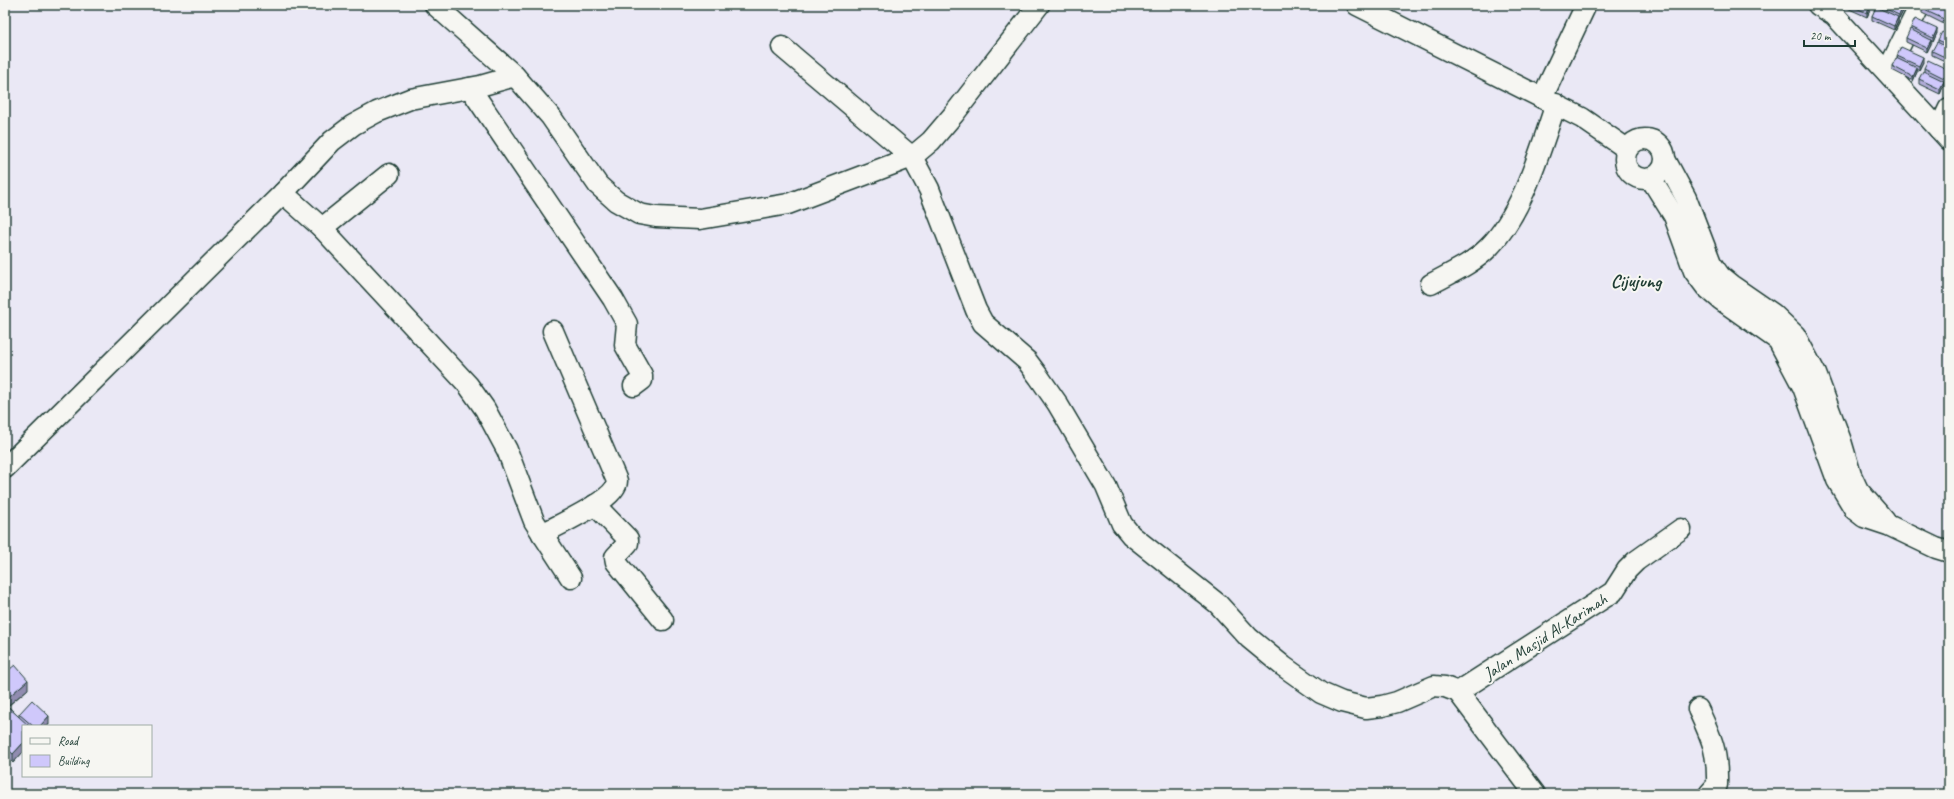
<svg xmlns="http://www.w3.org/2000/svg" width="1954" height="799" font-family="Caveat,sans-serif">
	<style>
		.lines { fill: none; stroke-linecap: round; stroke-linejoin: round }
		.street-casing { stroke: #1f3d34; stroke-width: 23 }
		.street { stroke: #f6f6f2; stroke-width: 20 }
		.wall { fill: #b2acd8; stroke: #1f3d34 }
		.shaded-wall { fill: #918cb0; stroke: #1f3d34 }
		.building { fill: #cfc8fb; stroke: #1f3d34 }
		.labels { text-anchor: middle; stroke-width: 4; stroke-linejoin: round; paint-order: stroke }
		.street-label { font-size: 17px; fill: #1f3d34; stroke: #f6f6f2 }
		.quarter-label { font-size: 19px; font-weight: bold; fill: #1f3d34; stroke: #f6f6f2 }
	</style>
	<rect width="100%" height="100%" fill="#eae8f5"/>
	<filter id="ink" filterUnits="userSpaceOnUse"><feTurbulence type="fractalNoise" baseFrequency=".025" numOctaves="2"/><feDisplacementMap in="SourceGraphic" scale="8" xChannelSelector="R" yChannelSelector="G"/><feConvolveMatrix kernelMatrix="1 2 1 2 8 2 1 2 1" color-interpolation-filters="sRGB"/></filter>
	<g filter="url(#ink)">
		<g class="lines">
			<defs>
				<g id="street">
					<path d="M 435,5 L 515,76"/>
					<path d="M 1357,5 L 1582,118 L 1627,149"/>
					<path d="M 1818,5 L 1834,15 L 1949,140"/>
					<path d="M 782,47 L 912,157 L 929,189 L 976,310 L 983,323 L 1027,361 L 1039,377 L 1057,403 L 1106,486 L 1122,524 L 1131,535 L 1218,604 L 1249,638 L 1283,666 L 1321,693 L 1342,702 L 1366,708 L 1382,706 L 1397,702 L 1434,686 L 1445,687 L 1458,692 L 1535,794"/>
					<path d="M 1887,72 L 1920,5"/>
					<path d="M 470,88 L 613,299 L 627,324 L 625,345 L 642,375 L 642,380 L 634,386"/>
					<path d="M 1542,98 L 1586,5"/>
					<path d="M 1939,129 L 1949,108"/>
					<circle cx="1645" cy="159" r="20"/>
					<path d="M 1666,161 L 1686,198 L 1711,263 L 1720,276 L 1731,285 L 1773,314 L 1795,335 L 1816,374 L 1841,441 L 1851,475 L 1858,490 L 1885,521"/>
					<path d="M 1651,179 L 1674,216 L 1694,271 L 1706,287 L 1720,299 L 1778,340 L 1803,387 L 1837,480 L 1855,510 L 1864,517 L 1888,525 L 1936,548 L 1949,552"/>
					<path d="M 283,193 L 322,228 L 468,385 L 485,409 L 507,450 L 534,521 L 571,578"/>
					<path d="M 322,228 L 389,174"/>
					<path d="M 1431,284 C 1451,273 1472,264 1488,248 C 1523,213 1540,150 1556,104"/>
					<path d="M 5,468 L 283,193 L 332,141 L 353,125 L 377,112 L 410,99 L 480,86 L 515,76 L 551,117 L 598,185 L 616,201 L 639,214 L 656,217 L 700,219 L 788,204 L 912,157 L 931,141 L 954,114 L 1039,5"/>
					<path d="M 595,505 L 628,539 L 628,543 L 615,557 L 616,562 L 663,620"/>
					<path d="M 542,534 C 558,525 617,499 617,481 L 553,331"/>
					<path d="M 1458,692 L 1613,592 L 1627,570 L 1636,561 L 1681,529"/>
					<path d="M 1698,709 C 1712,739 1718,751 1717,785 L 1709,794"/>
				</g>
			</defs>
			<!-- street casing -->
			<use href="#street" class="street-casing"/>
			<!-- street -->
			<use href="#street" class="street"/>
		</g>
		<!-- wall -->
		<g class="wall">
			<path d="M 1845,5 L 1873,5 L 1872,7 L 1871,6 L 1871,8 L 1867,17 L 1845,7 Z"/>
			<path d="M 1878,5 L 1903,11 L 1899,19 L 1898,19 L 1898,22 L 1894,30 L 1872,20 L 1872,16 L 1877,8 Z"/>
			<path d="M 1924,5 L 1949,5 L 1949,13 L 1948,12 L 1948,15 L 1944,24 L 1922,13 L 1922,9 Z"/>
			<path d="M 1911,27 L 1937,33 L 1933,42 L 1931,41 L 1931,44 L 1927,52 L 1906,42 L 1906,38 L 1911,30 Z"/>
			<path d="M 1949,35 L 1949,63 L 1932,55 L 1932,51 L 1938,43 L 1938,40 Z"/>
			<path d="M 1897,56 L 1923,62 L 1919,70 L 1917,70 L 1917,72 L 1913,81 L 1892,70 L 1892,66 L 1897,58 Z"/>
			<path d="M 1924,68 L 1949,70 L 1946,83 L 1944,82 L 1944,85 L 1940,94 L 1919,84 L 1919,79 L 1924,71 Z"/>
			<path d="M 1948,113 L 1949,114 L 1949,122 L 1948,122 Z"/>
			<path d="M 5,673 L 28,689 L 8,706 L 19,717 L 19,714 L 49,724 L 48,726 L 23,726 L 23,752 L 13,763 L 5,755 Z"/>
		</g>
		<!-- shaded-wall -->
		<g class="shaded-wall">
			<path d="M 1871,5 L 1871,8 L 1867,17 L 1867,13 Z"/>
			<path d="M 1903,7 L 1903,11 L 1899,19 L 1899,15 Z"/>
			<path d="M 1948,11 L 1948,15 L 1944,24 L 1944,19 Z"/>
			<path d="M 1898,17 L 1898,22 L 1894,30 L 1894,26 Z"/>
			<path d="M 1937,29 L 1937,33 L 1933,42 L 1933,38 Z"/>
			<path d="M 1931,40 L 1931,44 L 1927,52 L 1927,48 Z"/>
			<path d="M 1923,57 L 1923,62 L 1919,70 L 1919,66 Z"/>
			<path d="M 1917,68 L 1917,72 L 1913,81 L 1913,77 Z"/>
			<path d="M 1949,72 L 1949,76 L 1946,83 L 1946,79 Z"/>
			<path d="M 1944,81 L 1944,85 L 1940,94 L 1940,89 Z"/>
			<path d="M 28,680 L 28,689 L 5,708 L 5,700 Z"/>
			<path d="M 49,716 L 49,724 L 48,726 L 40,726 Z"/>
			<path d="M 23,743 L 23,752 L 13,763 L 13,754 Z"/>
		</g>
		<!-- building -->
		<g class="building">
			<path d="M 1850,5 L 1871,5 L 1867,13 Z"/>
			<path d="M 1877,5 L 1900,5 L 1903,7 L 1899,15 Z"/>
			<path d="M 1924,5 L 1936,5 L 1948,11 L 1944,19 L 1922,9 Z"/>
			<path d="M 1941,5 L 1949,5 L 1949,9 Z"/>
			<path d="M 1876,7 L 1898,17 L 1894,26 L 1872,16 Z"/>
			<path d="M 1915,19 L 1937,29 L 1933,38 L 1911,27 Z"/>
			<path d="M 1910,29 L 1931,40 L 1927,48 L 1906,38 Z"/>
			<path d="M 1942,32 L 1949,35 L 1949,45 L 1938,40 Z"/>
			<path d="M 1937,42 L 1949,48 L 1949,59 L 1932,51 Z"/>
			<path d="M 1901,47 L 1923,57 L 1919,66 L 1897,56 Z"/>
			<path d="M 1896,58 L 1917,68 L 1913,77 L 1892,66 Z"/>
			<path d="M 1928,60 L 1949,70 L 1949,72 L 1946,79 L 1924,68 Z"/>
			<path d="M 1923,71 L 1944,81 L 1940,89 L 1919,79 Z"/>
			<path d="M 15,665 L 28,680 L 5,700 L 5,673 Z"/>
			<path d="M 32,700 L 49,716 L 40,726 L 33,726 L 19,714 Z"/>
			<path d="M 6,705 L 29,726 L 23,726 L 23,743 L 13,754 L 5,747 L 5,706 Z"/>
		</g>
	</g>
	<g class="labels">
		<!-- street labels -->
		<g class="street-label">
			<text transform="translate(1545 636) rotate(-33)" y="6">Jalan Masjid Al-Karimah</text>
		</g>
		<!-- quarter labels -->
		<g class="quarter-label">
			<text x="1636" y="287">Cijujung</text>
		</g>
	</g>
	<!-- margin -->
	<rect width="1954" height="799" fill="none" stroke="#f6f6f2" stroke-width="20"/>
	<rect x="10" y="10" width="1934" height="779" fill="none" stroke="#1f3d34" stroke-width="1.5" filter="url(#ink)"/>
	<!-- legend -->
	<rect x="22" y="725" width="130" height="52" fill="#f6f6f2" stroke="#a0aca6"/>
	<rect x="30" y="738" width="20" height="6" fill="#f6f6f2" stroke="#a0aca6"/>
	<text x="58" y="745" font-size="12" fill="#1f3d34">Road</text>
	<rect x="30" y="755" width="20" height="12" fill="#cfc8fb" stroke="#a0aca6"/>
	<text x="58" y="765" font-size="12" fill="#1f3d34">Building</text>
	<!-- scale -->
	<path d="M1804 40v6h51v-6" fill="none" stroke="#1f3d34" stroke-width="2"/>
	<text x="1810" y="40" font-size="12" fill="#1f3d34" stroke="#f6f6f2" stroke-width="3" paint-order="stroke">20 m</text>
</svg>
